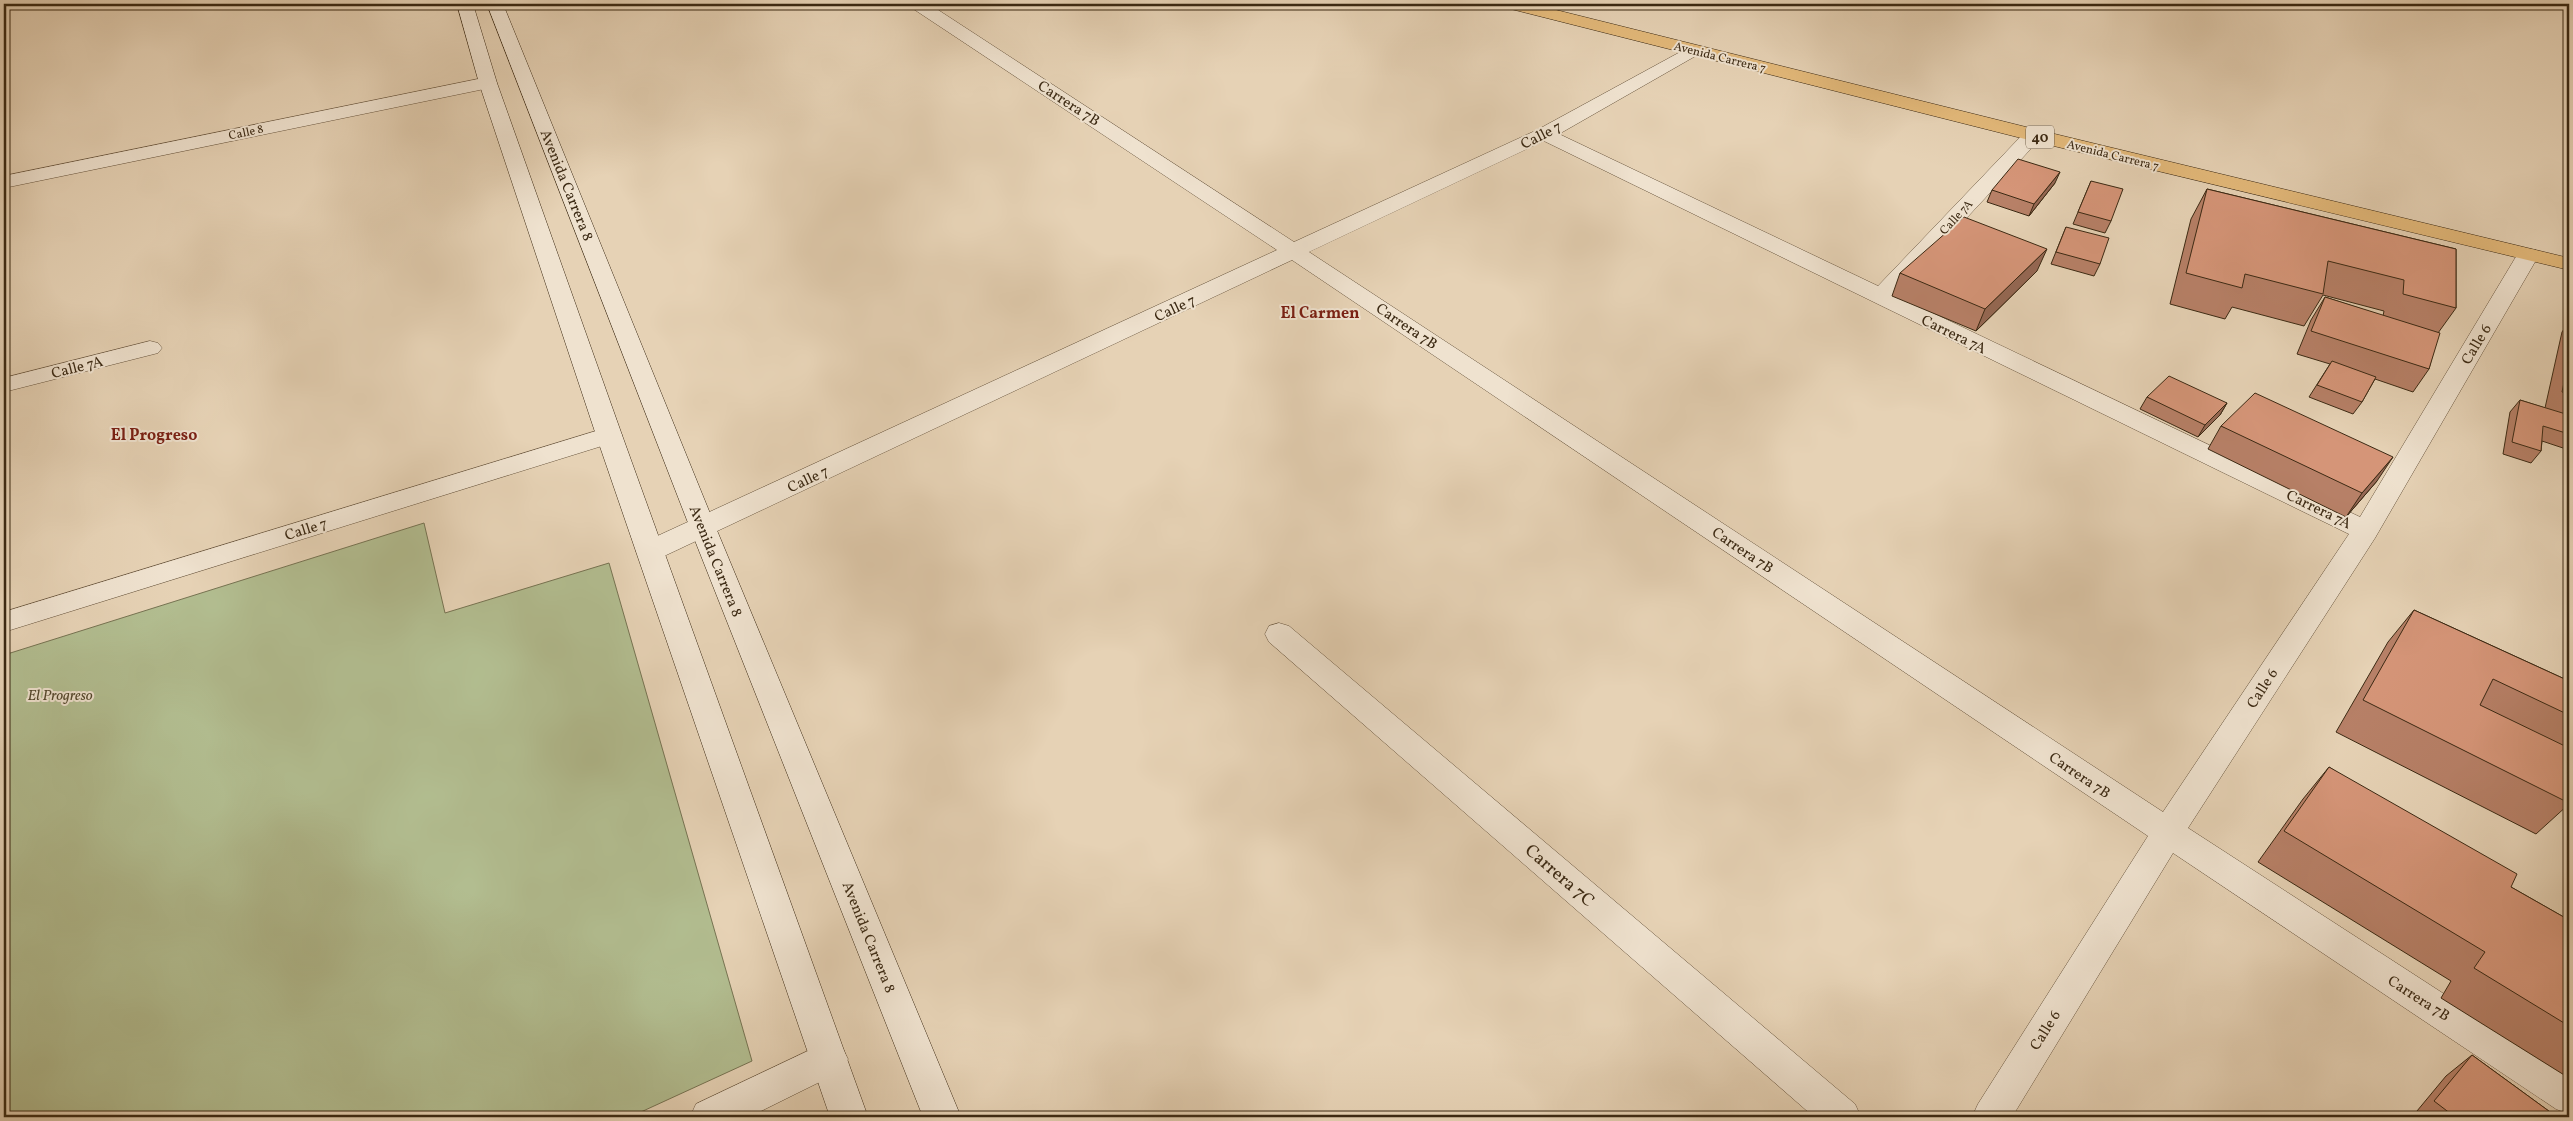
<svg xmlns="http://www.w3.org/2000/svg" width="2573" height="1121" font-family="Vollkorn,serif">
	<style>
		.green { fill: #b2bd90; stroke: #767352 }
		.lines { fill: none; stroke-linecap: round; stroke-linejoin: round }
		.street-casing { stroke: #66533c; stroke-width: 1 }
		.secondary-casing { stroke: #3b2913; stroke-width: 1 }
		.primary-casing { stroke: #3b2913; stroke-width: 1 }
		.street { fill: #efe2cf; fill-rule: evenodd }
		.secondary { fill: #efe2cf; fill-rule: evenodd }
		.primary { fill: #e3b97a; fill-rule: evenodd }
		.wall { fill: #b78067; stroke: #3b2913 }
		.shaded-wall { fill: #956854; stroke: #3b2913 }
		.building { fill: #d59578; stroke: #3b2913 }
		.labels { text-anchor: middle; stroke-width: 4; stroke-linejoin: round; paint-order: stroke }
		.far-street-label { font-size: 12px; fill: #3b2913; stroke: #efe2cf }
		.shield { fill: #efe2cf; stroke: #71604b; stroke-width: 1 }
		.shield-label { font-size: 14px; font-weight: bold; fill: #3b2913 }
		.street-label { font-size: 15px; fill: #3b2913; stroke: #efe2cf }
		.park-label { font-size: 15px; font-style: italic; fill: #53472c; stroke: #efe2cf }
		.neighbourhood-label { font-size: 16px; font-weight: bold; fill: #7a1f14; stroke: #efe2cf }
		.near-street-label { font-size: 18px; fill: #3b2913; stroke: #efe2cf }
	</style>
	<rect width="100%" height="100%" fill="#e6d2b5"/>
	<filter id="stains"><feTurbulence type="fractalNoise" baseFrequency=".004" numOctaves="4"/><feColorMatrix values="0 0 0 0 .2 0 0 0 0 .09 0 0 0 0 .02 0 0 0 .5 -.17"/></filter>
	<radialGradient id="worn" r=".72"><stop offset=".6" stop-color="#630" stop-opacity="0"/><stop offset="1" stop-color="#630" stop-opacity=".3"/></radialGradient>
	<!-- green -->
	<path class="green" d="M 424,523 L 445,613 L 609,563 L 752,1061 L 630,1117 L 4,1117 L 4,655 Z"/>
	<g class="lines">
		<defs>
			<g id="street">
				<path d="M 910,4 L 929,4 L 1294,242 L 1537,130 L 1693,45 L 1699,46 L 1702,50 L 1699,54 L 1559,134 L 1878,286 L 2026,131 L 2040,131 L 2043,135 L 2040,139 L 1895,295 L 2360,517 L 2517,255 L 2520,250 L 2528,249 L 2536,250 L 2539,255 L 2375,538 L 2188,828 L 2569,1075 L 2569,1114 L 2556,1109 L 2173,853 L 2012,1117 L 1972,1117 L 1978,1104 L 2148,836 L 1292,260 L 660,558 L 650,561 L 640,558 L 636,551 L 640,544 L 1277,250 L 912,8 ZM 1544,141 L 2349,534 L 2163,812 L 1309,252 Z"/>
				<path d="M 488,77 L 494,79 L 497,83 L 494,87 L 4,188 L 4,176 Z"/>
				<path d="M 150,341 L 158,343 L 162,348 L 158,353 L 4,392 L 4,378 Z"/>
				<path d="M 609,427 L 618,429 L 622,435 L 618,441 L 4,632 L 4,612 Z"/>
				<path d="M 1279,623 L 1289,626 L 1855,1104 L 1861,1117 L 1814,1117 L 1269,642 L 1265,634 L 1269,626 Z"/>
				<path d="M 829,1041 L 842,1047 L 848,1059 L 842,1071 L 749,1117 L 690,1117 L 696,1104 Z"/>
			</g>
			<g id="secondary">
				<path d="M 457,4 L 473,4 L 497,83 L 622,435 L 868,1117 L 830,1117 L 596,435 L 479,83 Z"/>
				<path d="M 487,4 L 503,4 L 716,528 L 961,1117 L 923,1117 L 690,528 Z"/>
			</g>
			<path id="primary" d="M 1505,4 L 1532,4 L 2034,129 L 2569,258 L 2569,270 L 2033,141 L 1507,8 Z"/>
		</defs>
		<!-- street casing -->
		<use href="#street" class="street-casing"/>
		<!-- secondary casing -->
		<use href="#secondary" class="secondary-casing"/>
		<!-- primary casing -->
		<use href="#primary" class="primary-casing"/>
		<!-- street -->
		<use href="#street" class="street"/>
		<!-- secondary -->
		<use href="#secondary" class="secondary"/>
		<!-- primary -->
		<use href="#primary" class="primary"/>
	</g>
	<!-- wall -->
	<g class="wall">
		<path d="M 2091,181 L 2111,221 L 2105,233 L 2073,224 Z"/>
		<path d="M 2055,183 L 2029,216 L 1987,202 L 1992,190 Z"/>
		<path d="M 2207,189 L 2456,249 L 2456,308 L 2438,333 L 2429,369 L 2413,392 L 2375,379 L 2362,402 L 2353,414 L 2309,397 L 2330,364 L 2297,354 L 2311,320 L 2325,297 L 2383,316 L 2384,311 L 2323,295 L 2304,326 L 2232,307 L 2225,319 L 2170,304 L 2191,219 Z"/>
		<path d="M 2066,227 L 2100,264 L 2094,276 L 2051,264 Z"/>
		<path d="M 2037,271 L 1976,331 L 1892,296 L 1900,273 Z"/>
		<path d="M 2569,322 L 2569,450 L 2542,441 L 2541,451 L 2531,463 L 2503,454 L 2510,412 L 2520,400 L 2545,408 L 2562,332 Z"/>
		<path d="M 2147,397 L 2227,403 L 2220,415 L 2198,437 L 2140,409 Z"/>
		<path d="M 2221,426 L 2377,481 L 2346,517 L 2208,449 Z"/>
		<path d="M 2414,610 L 2569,681 L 2569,804 L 2536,834 L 2336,732 L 2388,642 Z"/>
		<path d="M 2329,767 L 2511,887 L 2569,920 L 2569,1078 L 2441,998 L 2451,981 L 2258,862 L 2303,799 Z"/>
		<path d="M 2472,1055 L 2557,1117 L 2412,1117 L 2446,1076 Z"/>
	</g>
	<!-- shaded-wall -->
	<g class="shaded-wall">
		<path d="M 2060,172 L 2055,183 L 2029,216 L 2034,204 Z"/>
		<path d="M 2047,249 L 2037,271 L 1976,331 L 1985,309 Z"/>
		<path d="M 2227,403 L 2220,415 L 2198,437 L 2205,425 Z"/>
		<path d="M 2393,457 L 2377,481 L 2346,517 L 2362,493 Z"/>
	</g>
	<!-- building -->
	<g class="building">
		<path d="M 2018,159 L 2060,172 L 2034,204 L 1992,190 Z"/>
		<path d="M 2091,181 L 2123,189 L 2111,221 L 2078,212 Z"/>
		<path d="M 2207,189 L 2456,249 L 2456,308 L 2403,294 L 2404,280 L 2328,261 L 2323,294 L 2245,274 L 2242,288 L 2186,273 Z"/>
		<path d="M 1964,217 L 2047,249 L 1985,309 L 1900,273 Z"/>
		<path d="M 2066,227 L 2109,238 L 2100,264 L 2056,252 Z"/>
		<path d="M 2325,297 L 2440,333 L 2429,369 L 2311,331 Z"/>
		<path d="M 2569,358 L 2569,394 L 2562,392 Z"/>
		<path d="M 2332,361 L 2376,377 L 2362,402 L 2317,385 Z"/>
		<path d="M 2169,376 L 2227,403 L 2205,425 L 2147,397 Z"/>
		<path d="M 2255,393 L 2393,457 L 2362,493 L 2221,426 Z"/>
		<path d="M 2520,400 L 2569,415 L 2569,434 L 2543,426 L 2541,451 L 2512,442 Z"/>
		<path d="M 2414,610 L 2569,681 L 2569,715 L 2493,679 L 2480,705 L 2569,748 L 2569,803 L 2363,700 Z"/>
		<path d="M 2329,767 L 2517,874 L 2511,887 L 2569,920 L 2569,1026 L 2474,968 L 2485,952 L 2284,831 Z"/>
		<path d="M 2472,1055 L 2557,1117 L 2455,1117 L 2434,1101 Z"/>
	</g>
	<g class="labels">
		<!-- far-street labels -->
		<g class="far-street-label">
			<text transform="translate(1720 57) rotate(14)" y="4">Avenida Carrera 7</text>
			<text transform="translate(246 132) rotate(-12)" y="4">Calle 8</text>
			<text transform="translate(2113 155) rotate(14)" y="4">Avenida Carrera 7</text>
			<text transform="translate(1956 217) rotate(-47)" y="4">Calle 7A</text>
		</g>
		<!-- shield labels -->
		<rect class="shield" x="2026" y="125.5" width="28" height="23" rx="4"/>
		<g class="shield-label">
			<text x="2040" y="142">40</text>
		</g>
		<!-- street labels -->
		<g class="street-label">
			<text transform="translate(1069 103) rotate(33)" y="5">Carrera 7B</text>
			<text transform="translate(1541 135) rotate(-27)" y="5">Calle 7</text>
			<text transform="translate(567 185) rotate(68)" y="5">Avenida Carrera 8</text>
			<text transform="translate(1175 308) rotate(-25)" y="5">Calle 7</text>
			<text transform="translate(1407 326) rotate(34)" y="5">Carrera 7B</text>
			<text transform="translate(1954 334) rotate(26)" y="5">Carrera 7A</text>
			<text transform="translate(2476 344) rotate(-59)" y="5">Calle 6</text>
			<text transform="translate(77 367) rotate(-14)" y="5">Calle 7A</text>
			<text transform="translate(808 479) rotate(-25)" y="5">Calle 7</text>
			<text transform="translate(2319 509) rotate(26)" y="5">Carrera 7A</text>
			<text transform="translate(306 529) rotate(-17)" y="5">Calle 7</text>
			<text transform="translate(1743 550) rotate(34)" y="5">Carrera 7B</text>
			<text transform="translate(716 561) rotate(68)" y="5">Avenida Carrera 8</text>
			<text transform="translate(2262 688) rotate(-57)" y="5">Calle 6</text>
			<text transform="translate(2080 775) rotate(34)" y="5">Carrera 7B</text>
			<text transform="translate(869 937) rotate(68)" y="5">Avenida Carrera 8</text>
			<text transform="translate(2419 998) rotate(33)" y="5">Carrera 7B</text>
			<text transform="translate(2045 1030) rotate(-58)" y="5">Calle 6</text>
		</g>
		<!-- park labels -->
		<g class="park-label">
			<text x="60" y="700">El Progreso</text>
		</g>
		<!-- neighbourhood labels -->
		<g class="neighbourhood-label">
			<text x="1320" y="318">El Carmen</text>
			<text x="154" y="440">El Progreso</text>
		</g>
		<!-- near-street labels -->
		<g class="near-street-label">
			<text transform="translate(1560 875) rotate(41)" y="6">Carrera 7C</text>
		</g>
	</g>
	<!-- margin -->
	<rect width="2573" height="1121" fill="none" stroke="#e6d2b5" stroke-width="20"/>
	<rect x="5" y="5" width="2563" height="1111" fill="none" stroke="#3b2913" stroke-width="2.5"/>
	<rect x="10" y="10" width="2553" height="1101" fill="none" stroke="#3b2913"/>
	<rect width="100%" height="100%" filter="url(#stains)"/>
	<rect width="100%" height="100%" fill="url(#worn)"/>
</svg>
